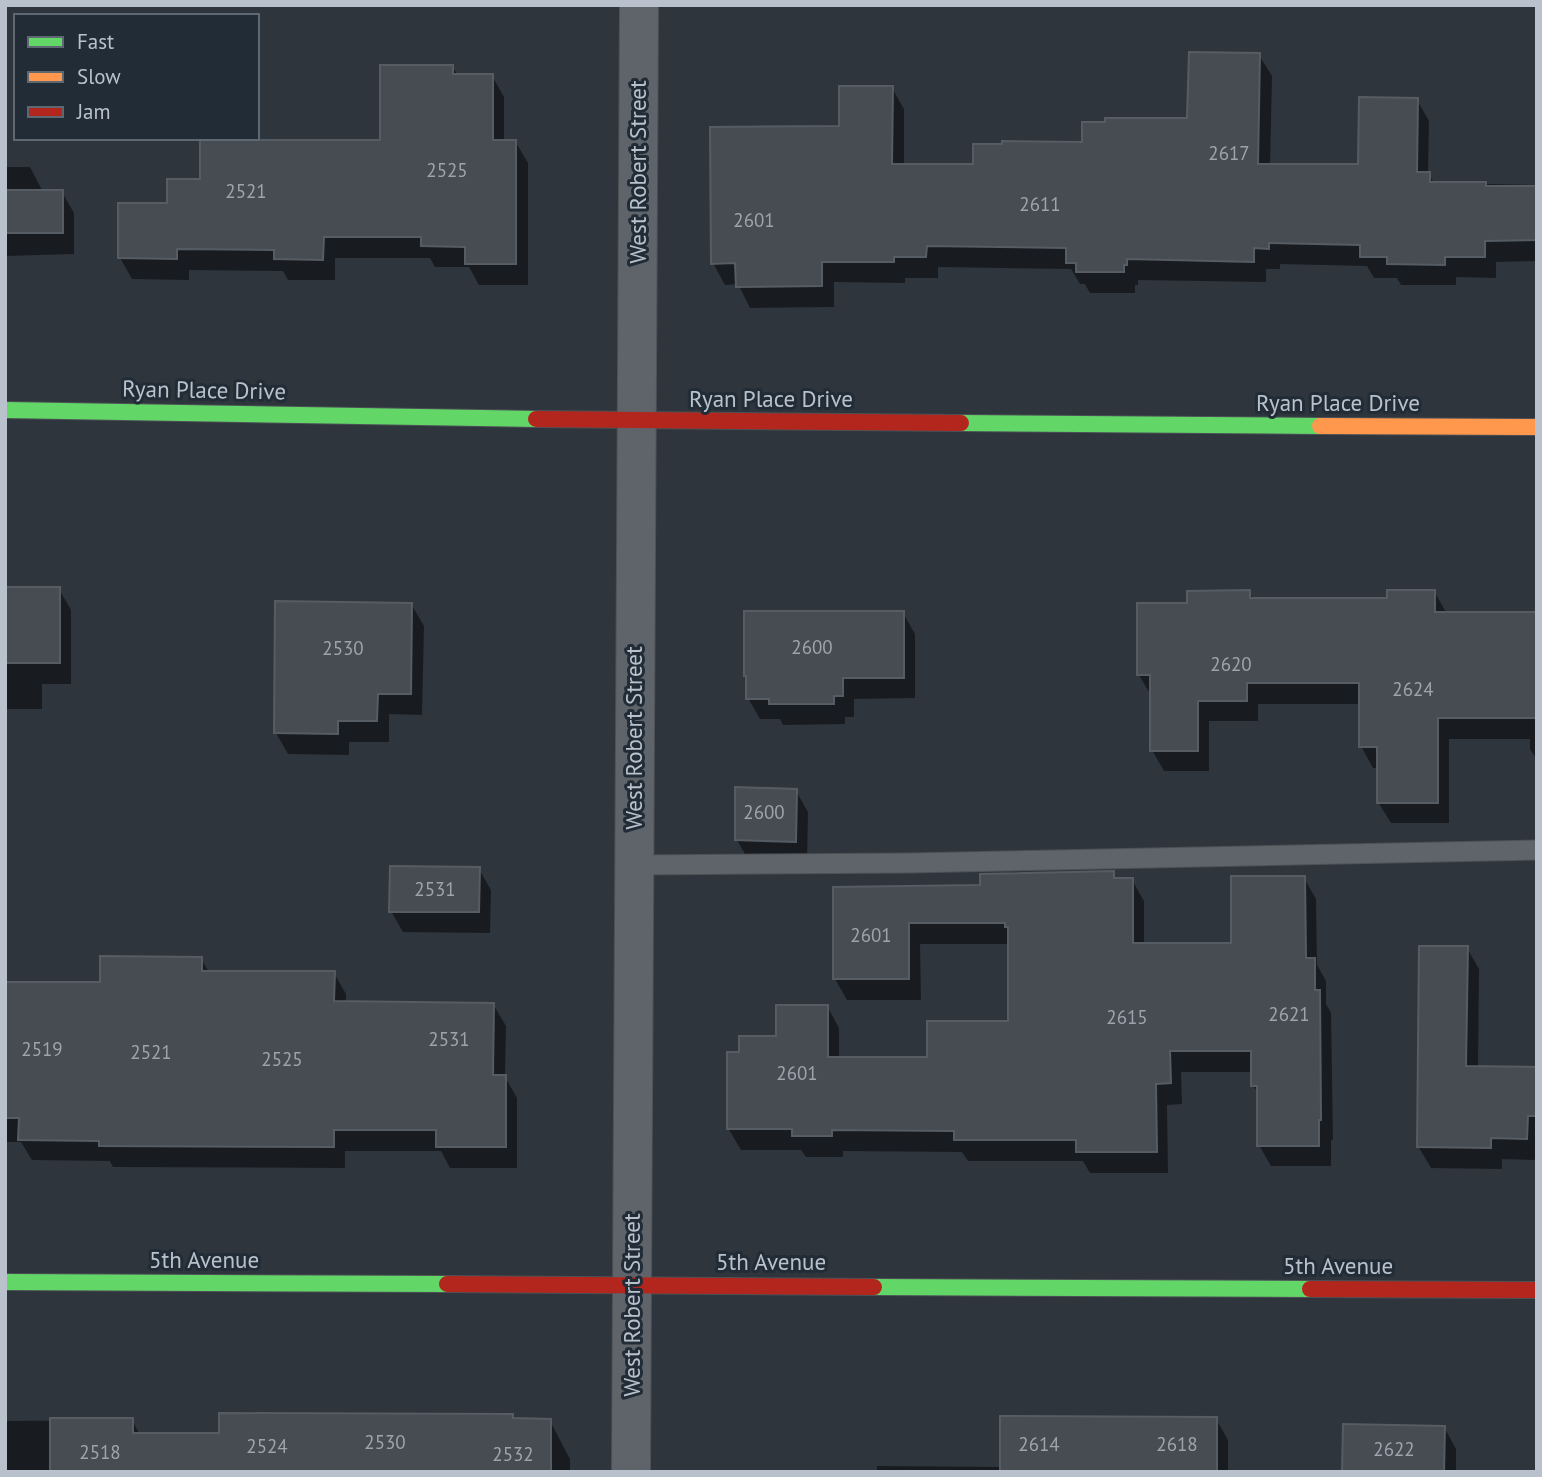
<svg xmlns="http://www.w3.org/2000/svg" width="1542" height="1477" font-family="'PT Sans',sans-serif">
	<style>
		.shadow { fill: #0007 }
		.building { fill: #464c52; stroke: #565c63; stroke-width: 2 }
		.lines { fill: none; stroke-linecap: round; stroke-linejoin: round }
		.lane-casing { stroke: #4c5156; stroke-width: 21 }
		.street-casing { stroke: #4c5156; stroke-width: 40 }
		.fast-casing { stroke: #4c5156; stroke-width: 18 }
		.slow-casing { stroke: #4c5156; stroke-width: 18 }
		.jam-casing { stroke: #4c5156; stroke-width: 18 }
		.lane { stroke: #5e646a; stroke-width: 19 }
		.street { stroke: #5e646a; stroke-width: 38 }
		.fast { stroke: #63d668; stroke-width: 16 }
		.slow { stroke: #ff974d; stroke-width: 16 }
		.jam { stroke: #b3261e; stroke-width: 16 }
		.labels { text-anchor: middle; stroke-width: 6; stroke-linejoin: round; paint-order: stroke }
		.number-label { font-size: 19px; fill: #9ca4ae }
		.street-label { font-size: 23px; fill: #b9c2cc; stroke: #212c37 }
	</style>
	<rect width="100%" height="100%" fill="#2e353c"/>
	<!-- shadow -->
	<g class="shadow">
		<path d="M 1259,55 L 1272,76 L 1270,166 L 1359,166 L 1417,100 L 1429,121 L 1428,173 L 1434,183 L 1537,185 L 1537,261 L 1496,262 L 1496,278 L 1456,277 L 1456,285 L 1401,285 L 1397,278 L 1374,278 L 1367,266 L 1280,264 L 1280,269 L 1266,269 L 1266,282 L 1138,280 L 1138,285 L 1135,285 L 1135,293 L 1090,293 L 1085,284 L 1080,284 L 1071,269 L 938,267 L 938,278 L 905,278 L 905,283 L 834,282 L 834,307 L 750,308 L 738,284 L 725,285 L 713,263 L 841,127 L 892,88 L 904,109 L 904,166 L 974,166 L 1188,120 Z"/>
		<path d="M 452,66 L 458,76 L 492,76 L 504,97 L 504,141 L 515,141 L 528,163 L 528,285 L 479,285 L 469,267 L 435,267 L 430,258 L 335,258 L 335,280 L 288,280 L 283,271 L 189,270 L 189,280 L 132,279 L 120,258 L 169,204 L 202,181 L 382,142 Z"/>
		<path d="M 5,167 L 30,167 L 43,192 L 62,192 L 74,213 L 74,254 L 5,256 Z"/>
		<path d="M 5,589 L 59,589 L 71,610 L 71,684 L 42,684 L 42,709 L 5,709 Z"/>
		<path d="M 1434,591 L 1447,614 L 1536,614 L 1537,601 L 1537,760 L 1530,749 L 1530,739 L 1449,739 L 1449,823 L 1391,823 L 1378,802 L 1379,768 L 1373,768 L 1361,746 L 1361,704 L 1258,704 L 1258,721 L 1209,721 L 1209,771 L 1164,771 L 1152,750 L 1152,697 L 1139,675 L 1189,604 L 1249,592 L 1254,600 L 1388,600 Z"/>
		<path d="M 411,604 L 424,626 L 422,715 L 389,714 L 389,742 L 349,742 L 349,755 L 288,754 L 276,733 Z"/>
		<path d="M 903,613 L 915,634 L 915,698 L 854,699 L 854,717 L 845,717 L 845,724 L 783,725 L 780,719 L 760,719 L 748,698 L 748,680 L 745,676 Z"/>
		<path d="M 796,791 L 808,812 L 807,862 L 749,861 L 737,840 Z"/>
		<path d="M 479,869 L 491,890 L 490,933 L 403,932 L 391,911 Z"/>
		<path d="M 1113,873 L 1117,880 L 1132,880 L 1144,901 L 1144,944 L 1233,944 L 1304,878 L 1316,899 L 1317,965 L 1326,981 L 1326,1004 L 1331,1013 L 1333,1140 L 1331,1140 L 1331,1166 L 1271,1166 L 1259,1145 L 1259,1095 L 1253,1085 L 1253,1072 L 1181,1072 L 1182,1104 L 1167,1105 L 1168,1173 L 1090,1173 L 1083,1161 L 968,1161 L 962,1152 L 843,1151 L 843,1157 L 806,1157 L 801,1150 L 741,1150 L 728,1128 L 740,1053 L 778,1038 L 827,1006 L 839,1028 L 839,1058 L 929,1058 L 1009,1023 L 1009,944 L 920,944 L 921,1000 L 847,1000 L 835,979 L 835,888 L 982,886 Z"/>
		<path d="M 1467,948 L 1479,969 L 1478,1068 L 1537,1069 L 1537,1160 L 1502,1159 L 1502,1169 L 1431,1168 L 1418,1146 Z"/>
		<path d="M 201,959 L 209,972 L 334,973 L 346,994 L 346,1003 L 493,1004 L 506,1026 L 505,1077 L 517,1098 L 517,1168 L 450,1168 L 441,1151 L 345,1151 L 345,1168 L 113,1167 L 110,1161 L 32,1160 L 21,1142 L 5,1142 L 5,983 L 101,984 Z"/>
		<path d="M 512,1416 L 515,1420 L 550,1421 L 570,1459 L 570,1472 L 5,1472 L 5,1421 L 132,1420 L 140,1435 L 221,1435 Z"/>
		<path d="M 1216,1419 L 1228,1440 L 1228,1472 L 877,1472 L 877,1466 L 1002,1467 Z"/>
		<path d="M 1444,1427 L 1456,1449 L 1456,1472 L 1344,1472 Z"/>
	</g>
	<!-- building -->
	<g class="building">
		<path d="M 1189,52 L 1260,53 L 1258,164 L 1358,164 L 1359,97 L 1418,98 L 1417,172 L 1430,172 L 1430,182 L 1486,182 L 1486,186 L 1537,186 L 1537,240 L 1485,241 L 1485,257 L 1445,257 L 1445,265 L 1387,264 L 1387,257 L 1360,257 L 1360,245 L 1269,243 L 1269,249 L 1254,248 L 1254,262 L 1127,259 L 1127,265 L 1124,265 L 1124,272 L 1076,272 L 1076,263 L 1066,263 L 1066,248 L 927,246 L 926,257 L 894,257 L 894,262 L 822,262 L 822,286 L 736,287 L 735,263 L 711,264 L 710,127 L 839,126 L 839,86 L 893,86 L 892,164 L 973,164 L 973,144 L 1002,144 L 1002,141 L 1082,142 L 1082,122 L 1105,122 L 1105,118 L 1187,118 Z"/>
		<path d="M 380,65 L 453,65 L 453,74 L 493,74 L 493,140 L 516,140 L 516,264 L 465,264 L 465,247 L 421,246 L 421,237 L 324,237 L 323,260 L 274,259 L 274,250 L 177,249 L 177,259 L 118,258 L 118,203 L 167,203 L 167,179 L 200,179 L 200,140 L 380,140 Z"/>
		<rect x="5" y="190" width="58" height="43"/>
		<rect x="5" y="587" width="55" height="76"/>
		<path d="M 1250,590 L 1250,598 L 1387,598 L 1387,590 L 1435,590 L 1435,612 L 1537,612 L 1537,718 L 1438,718 L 1438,803 L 1377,803 L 1377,747 L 1359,747 L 1359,683 L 1247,683 L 1247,701 L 1198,701 L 1198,751 L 1150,751 L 1150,675 L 1137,675 L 1137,603 L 1187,603 L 1187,591 Z"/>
		<path d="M 275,601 L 412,603 L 411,694 L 378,694 L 377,721 L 338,721 L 338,734 L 274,733 Z"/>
		<path d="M 744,611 L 904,611 L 904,678 L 843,678 L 843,696 L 834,696 L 834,704 L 769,704 L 769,699 L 746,699 L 746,676 L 744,676 Z"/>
		<path d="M 735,787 L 797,789 L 796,842 L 735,840 Z"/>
		<path d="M 390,866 L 480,867 L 479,912 L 389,912 Z"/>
		<path d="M 1114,871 L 1114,878 L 1133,878 L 1133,943 L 1231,943 L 1231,876 L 1305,876 L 1306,958 L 1315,958 L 1315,990 L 1320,990 L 1321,1120 L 1319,1120 L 1319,1146 L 1257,1146 L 1257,1086 L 1251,1086 L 1251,1051 L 1170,1051 L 1171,1083 L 1156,1084 L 1157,1152 L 1076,1152 L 1076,1140 L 954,1140 L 954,1131 L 832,1130 L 832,1136 L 792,1136 L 792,1129 L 727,1129 L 727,1052 L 739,1052 L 739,1036 L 776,1036 L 776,1005 L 828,1005 L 828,1057 L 927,1057 L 927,1021 L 1008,1021 L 1008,927 L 1005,927 L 1005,923 L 909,923 L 909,979 L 833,979 L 833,887 L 980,885 L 980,874 Z"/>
		<path d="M 1419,946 L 1468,946 L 1466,1066 L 1537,1067 L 1537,1116 L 1528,1116 L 1527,1139 L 1491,1138 L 1491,1148 L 1417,1147 Z"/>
		<path d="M 100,956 L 202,957 L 202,971 L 335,971 L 334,1001 L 494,1003 L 493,1075 L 506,1075 L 506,1147 L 436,1147 L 436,1130 L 334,1130 L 334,1147 L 99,1146 L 99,1141 L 18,1140 L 19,1118 L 5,1118 L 5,982 L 100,982 Z"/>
		<path d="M 219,1413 L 513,1414 L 513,1418 L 551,1419 L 551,1472 L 50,1472 L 50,1418 L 133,1418 L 133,1433 L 219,1433 Z"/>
		<path d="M 1000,1416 L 1217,1417 L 1217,1472 L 1000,1472 Z"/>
		<path d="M 1343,1424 L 1445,1426 L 1444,1472 L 1342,1472 Z"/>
	</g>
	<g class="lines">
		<defs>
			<path id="lane" d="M 634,865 L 909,863 L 1537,850"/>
			<path id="street" d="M 631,1472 L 639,5"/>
			<g id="fast">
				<path d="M 5,410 L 536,419"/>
				<path d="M 961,423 L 1320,426"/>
				<path d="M 5,1282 L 447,1284"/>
				<path d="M 874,1287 L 1310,1289"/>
			</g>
			<path id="slow" d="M 1320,426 L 1537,427"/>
			<g id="jam">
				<path d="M 536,419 L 961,423"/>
				<path d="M 447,1284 L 874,1287"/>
				<path d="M 1310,1289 L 1537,1290"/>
			</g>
		</defs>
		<!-- lane casing -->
		<use href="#lane" class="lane-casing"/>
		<!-- street casing -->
		<use href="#street" class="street-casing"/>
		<!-- fast casing -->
		<use href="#fast" class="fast-casing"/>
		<!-- slow casing -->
		<use href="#slow" class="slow-casing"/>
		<!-- jam casing -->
		<use href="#jam" class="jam-casing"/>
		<!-- lane -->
		<use href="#lane" class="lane"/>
		<!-- street -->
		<use href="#street" class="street"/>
		<!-- fast -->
		<use href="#fast" class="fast"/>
		<!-- slow -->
		<use href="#slow" class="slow"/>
		<!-- jam -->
		<use href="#jam" class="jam"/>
	</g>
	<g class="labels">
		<!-- number labels -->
		<g class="number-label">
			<text x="1229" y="160">2617</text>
			<text x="447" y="177">2525</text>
			<text x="246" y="198">2521</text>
			<text x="1040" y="211">2611</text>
			<text x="754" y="227">2601</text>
			<text x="812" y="654">2600</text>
			<text x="343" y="655">2530</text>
			<text x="1231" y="671">2620</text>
			<text x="1413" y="696">2624</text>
			<text x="764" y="819">2600</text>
			<text x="435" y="896">2531</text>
			<text x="871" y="942">2601</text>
			<text x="1289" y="1021">2621</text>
			<text x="1127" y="1024">2615</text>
			<text x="449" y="1046">2531</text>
			<text x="42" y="1056">2519</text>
			<text x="151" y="1059">2521</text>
			<text x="282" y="1066">2525</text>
			<text x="797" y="1080">2601</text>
			<text x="385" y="1449">2530</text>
			<text x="1039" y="1451">2614</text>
			<text x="1177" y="1451">2618</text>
			<text x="267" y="1453">2524</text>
			<text x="1394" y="1456">2622</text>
			<text x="100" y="1459">2518</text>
			<text x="513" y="1461">2532</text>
		</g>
		<!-- street labels -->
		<g class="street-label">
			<text transform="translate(638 172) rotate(-90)" y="8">West Robert Street</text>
			<text transform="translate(204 390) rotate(1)" y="8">Ryan Place Drive</text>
			<text x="771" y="407">Ryan Place Drive</text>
			<text x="1338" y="411">Ryan Place Drive</text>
			<text transform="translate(634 738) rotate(-90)" y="8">West Robert Street</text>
			<text x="204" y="1268">5th Avenue</text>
			<text x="771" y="1270">5th Avenue</text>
			<text x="1338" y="1274">5th Avenue</text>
			<text transform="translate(632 1305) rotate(-90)" y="8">West Robert Street</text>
		</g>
	</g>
	<!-- border -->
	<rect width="1542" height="1477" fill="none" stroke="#b9c2cc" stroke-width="14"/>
	<!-- legend -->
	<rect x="14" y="14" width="245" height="126" fill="#212c37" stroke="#5e6873" stroke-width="2"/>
	<rect x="28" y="37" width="35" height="10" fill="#63d668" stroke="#5e6873" stroke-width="2"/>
	<text x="77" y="49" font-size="21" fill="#b9c2cc">Fast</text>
	<rect x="28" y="72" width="35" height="10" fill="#ff974d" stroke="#5e6873" stroke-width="2"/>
	<text x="77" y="84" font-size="21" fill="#b9c2cc">Slow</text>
	<rect x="28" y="107" width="35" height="10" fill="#b3261e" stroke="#5e6873" stroke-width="2"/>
	<text x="77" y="119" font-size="21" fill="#b9c2cc">Jam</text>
</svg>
